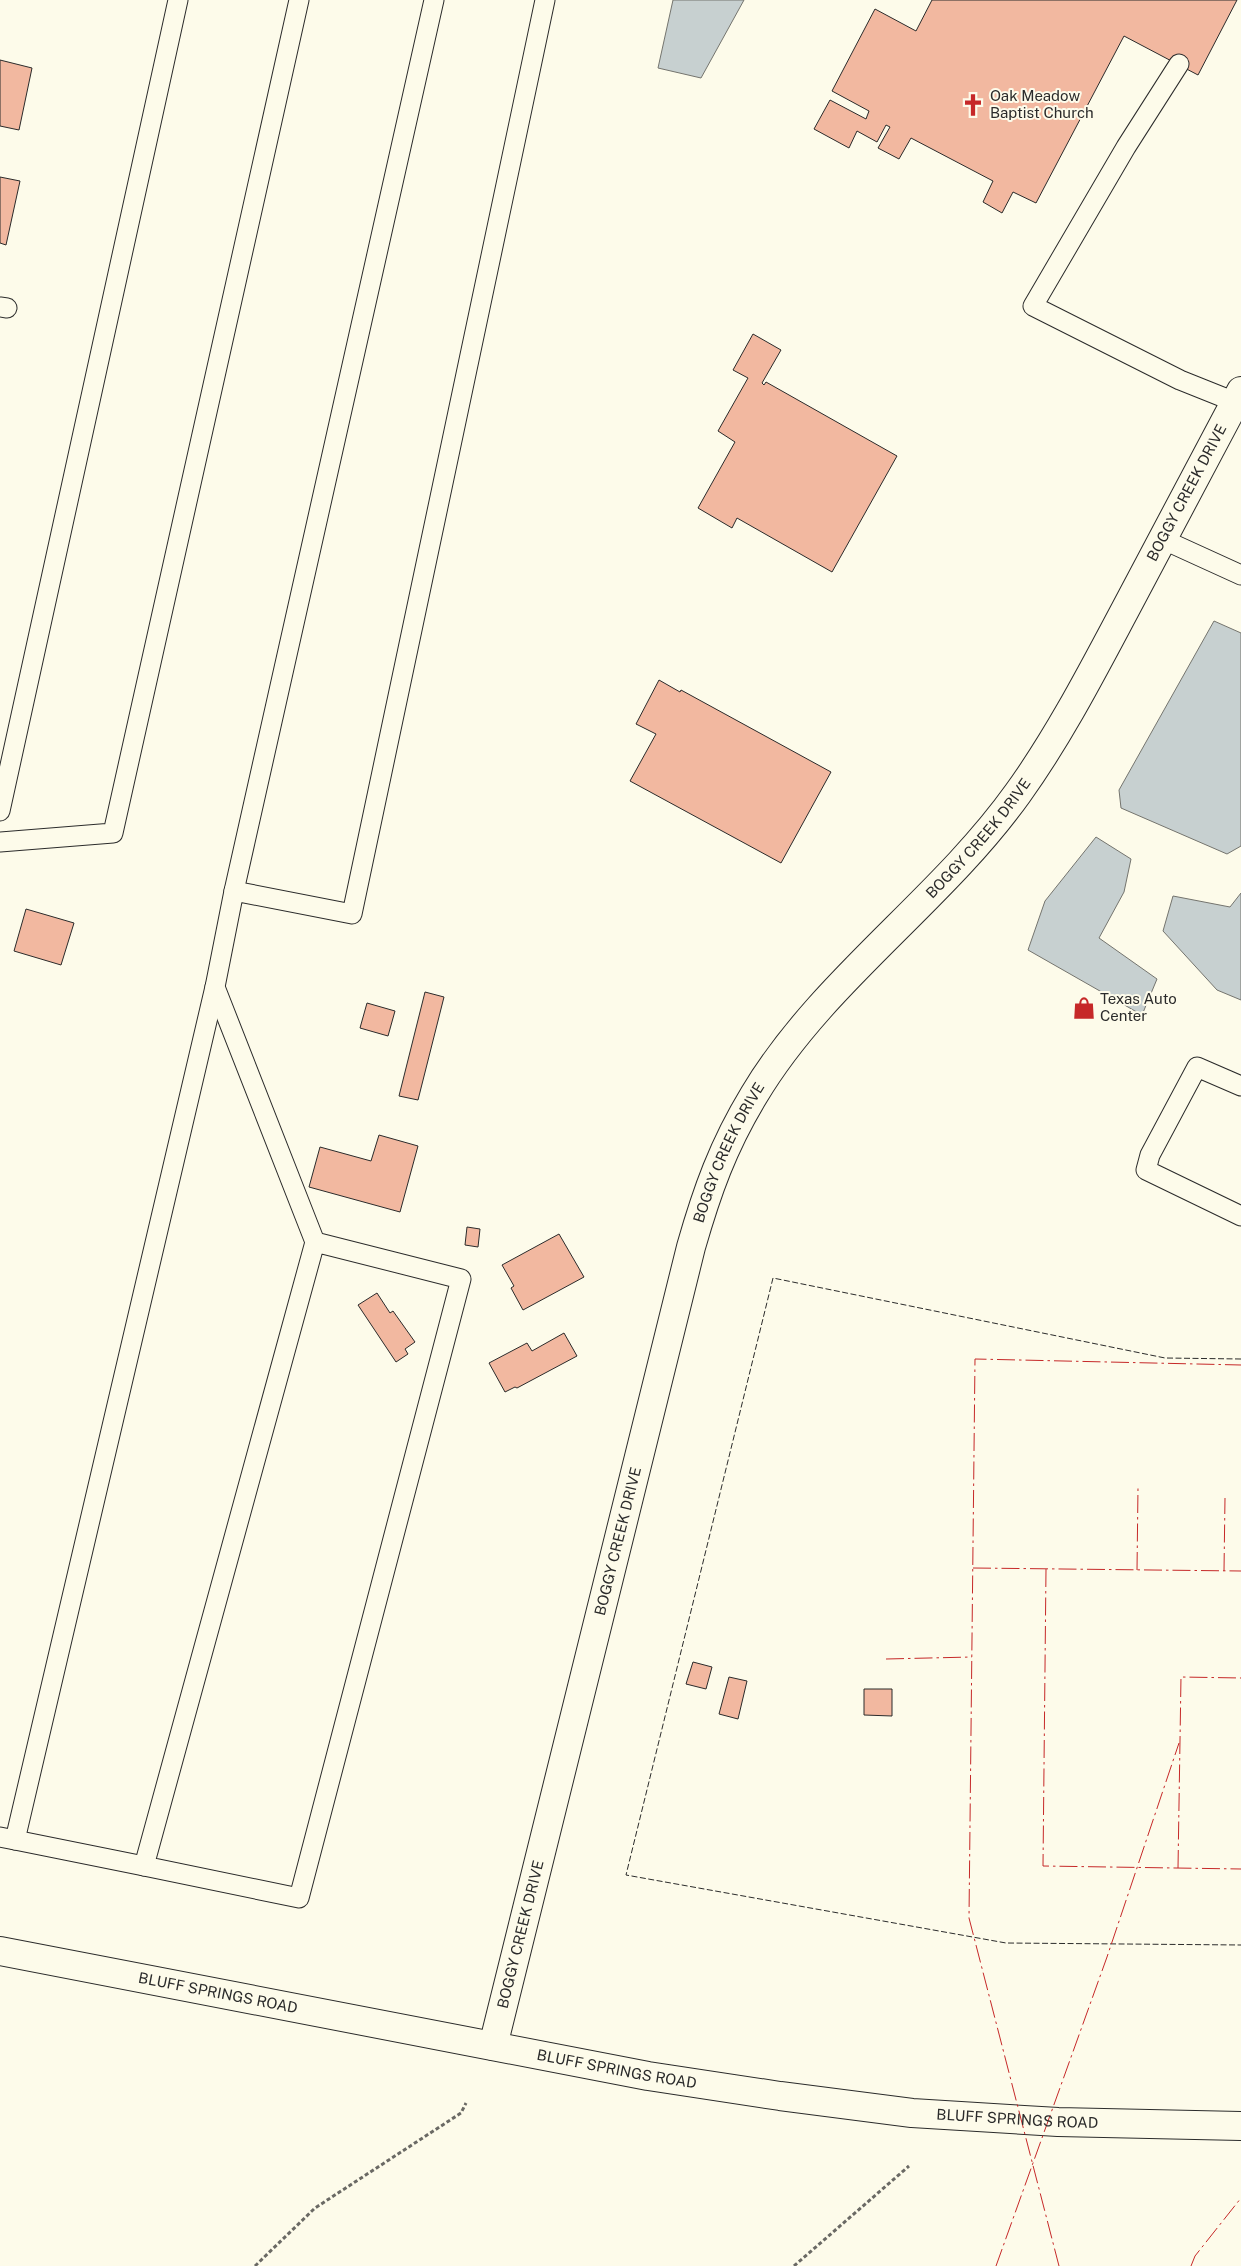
<svg xmlns="http://www.w3.org/2000/svg" width="1241" height="2266" font-family="'Public Sans',sans-serif">
	<style>
		.water { fill: #c7d0d0; stroke: #74746e }
		.building { fill: #f2b8a0; stroke: #2b2b2b }
		.lines { fill: none; stroke-linecap: round; stroke-linejoin: round }
		.lane-casing { stroke: #2b2b2b; stroke-width: 21 }
		.street-casing { stroke: #2b2b2b; stroke-width: 30 }
		.secondary-casing { stroke: #2b2b2b; stroke-width: 30 }
		.path { stroke: #6a6964; stroke-width: 3; stroke-dasharray: 4 2.5; stroke-linecap: butt }
		.lane { stroke: #fdfbea; stroke-width: 19 }
		.street { stroke: #fdfbea; stroke-width: 28 }
		.secondary { stroke: #fdfbea; stroke-width: 28 }
		.fence { stroke: #2b2b2b; stroke-width: 1; stroke-dasharray: 6 2.5; stroke-linecap: butt }
		.power { stroke: #c62828; stroke-width: 1; stroke-dasharray: 18 4 2.5 4; stroke-linecap: butt }
		.labels { text-anchor: middle; stroke-width: 4; stroke-linejoin: round; paint-order: stroke }
		.poi-label { font-size: 15px; fill: #2b2b2b; stroke: #fdfbea; text-anchor: start }
		.street-label { font-size: 15px; fill: #2b2b2b; stroke: #fdfbea }
	</style>
	<rect width="100%" height="100%" fill="#fdfbea"/>
	<!-- water -->
	<g class="water">
		<path d="M 673,0 L 744,0 L 701,78 L 658,68 Z"/>
		<path d="M 1214,621 L 1241,633 L 1241,846 L 1227,854 L 1121,808 L 1119,790 Z"/>
		<path d="M 1096,837 L 1131,859 L 1124,892 L 1099,938 L 1157,979 L 1142,1015 L 1028,950 L 1045,901 Z"/>
		<path d="M 1241,893 L 1241,1000 L 1217,990 L 1163,931 L 1173,896 L 1230,907 Z"/>
	</g>
	<!-- building -->
	<g class="building">
		<path d="M 932,0 L 1237,0 L 1198,75 L 1124,36 L 1036,203 L 1013,192 L 1002,213 L 983,202 L 993,181 L 911,138 L 899,159 L 878,148 L 890,127 L 886,125 L 877,142 L 857,131 L 849,148 L 814,129 L 830,100 L 866,119 L 869,111 L 832,91 L 875,9 L 916,31 Z"/>
		<path d="M 0,60 L 32,68 L 19,130 L 0,126 Z"/>
		<path d="M 0,177 L 20,181 L 6,245 L 0,243 Z"/>
		<path d="M 753,334 L 781,350 L 762,383 L 764,385 L 766,382 L 897,456 L 832,572 L 737,518 L 732,528 L 698,508 L 735,442 L 718,431 L 748,378 L 733,370 Z"/>
		<path d="M 659,680 L 680,692 L 681,690 L 831,772 L 781,863 L 630,781 L 656,734 L 636,724 Z"/>
		<path d="M 26,909 L 74,923 L 61,965 L 14,951 Z"/>
		<path d="M 425,992 L 444,997 L 418,1100 L 399,1096 Z"/>
		<path d="M 367,1003 L 395,1011 L 388,1036 L 360,1028 Z"/>
		<path d="M 379,1135 L 418,1146 L 400,1212 L 309,1187 L 320,1147 L 371,1161 Z"/>
		<path d="M 467,1227 L 480,1229 L 478,1247 L 465,1245 Z"/>
		<path d="M 559,1234 L 584,1277 L 523,1310 L 511,1288 L 514,1286 L 502,1265 Z"/>
		<path d="M 377,1293 L 390,1313 L 393,1311 L 415,1342 L 405,1349 L 408,1354 L 396,1362 L 358,1305 Z"/>
		<path d="M 564,1333 L 577,1356 L 517,1388 L 515,1387 L 505,1392 L 489,1363 L 527,1343 L 532,1351 Z"/>
		<path d="M 693,1662 L 712,1667 L 706,1689 L 686,1684 Z"/>
		<path d="M 729,1677 L 747,1681 L 738,1719 L 719,1714 Z"/>
		<path d="M 864,1689 L 892,1689 L 892,1716 L 864,1715 Z"/>
	</g>
	<g class="lines">
		<defs>
			<g id="lane">
				<path d="M 1179,64 L 1126,147 L 1033,306 L 1180,380 L 1235,402"/>
				<path d="M 0,307 L 7,308"/>
				<path d="M 1162,539 L 1241,575"/>
				<path d="M 0,811 L 178,0"/>
				<path d="M 0,842 L 113,833 L 299,0"/>
				<path d="M 234,891 L 434,0"/>
				<path d="M 1241,1086 L 1197,1067 L 1150,1155 L 1146,1170 L 1241,1216"/>
				<path d="M 315,1242 L 461,1279 L 299,1898 L 144,1866 L 315,1242 L 215,987 L 234,891 L 352,914 L 545,0"/>
				<path d="M 0,1837 L 15,1840 L 215,987"/>
				<path d="M 15,1840 L 144,1866"/>
			</g>
			<g id="street">
				<path id="s1" d="M 493,2046 L 691,1247 C 707,1191 723,1146 754,1095 C 822,981 941,901 1018,793 C 1059,736 1092,672 1125,610 C 1163,537 1202,464 1241,391"/>
			</g>
			<g id="secondary">
				<path id="s2" d="M 0,1951 L 648,2076 L 780,2096 L 912,2113 L 1058,2122 L 1241,2126"/>
			</g>
		</defs>
		<!-- lane casing -->
		<use href="#lane" class="lane-casing"/>
		<!-- street casing -->
		<use href="#street" class="street-casing"/>
		<!-- secondary casing -->
		<use href="#secondary" class="secondary-casing"/>
		<!-- path -->
		<g class="path">
			<path d="M 255,2266 L 315,2208 L 461,2113 L 466,2103"/>
			<path d="M 794,2266 L 909,2166"/>
		</g>
		<!-- lane -->
		<use href="#lane" class="lane"/>
		<!-- street -->
		<use href="#street" class="street"/>
		<!-- secondary -->
		<use href="#secondary" class="secondary"/>
		<!-- fence -->
		<path class="fence" d="M 1241,1359 L 1165,1358 L 773,1278 L 626,1875 L 1006,1943 L 1241,1945"/>
		<!-- power -->
		<g class="power">
			<path d="M 973,1568 L 1241,1571"/>
			<path d="M 1046,1569 L 1043,1866 L 1241,1869"/>
			<path d="M 1137,1570 L 1138,1488"/>
			<path d="M 1224,1571 L 1225,1498"/>
			<path d="M 886,1659 L 972,1657"/>
			<path d="M 1178,1868 L 1181,1677 L 1241,1678"/>
			<path d="M 996,2266 L 1107,1957 L 1179,1743"/>
			<path d="M 1059,2266 L 969,1918 L 975,1359 L 1241,1365"/>
			<path d="M 1191,2266 L 1195,2256 L 1241,2198"/>
		</g>
	</g>
	<!-- icons -->
	<defs>
		<symbol id="church-bare" viewBox="-9 -9 18 18"><path d="M-1.2-6h2.4v3.5h3.3v2.4h-3.3V6h-2.4V-.1h-3.3v-2.4h3.3Z" fill="#c62828" stroke="#fdfbea" stroke-width="2.5" paint-order="stroke"/></symbol>
		<symbol id="shop-bare" viewBox="-9 -9 18 18"><path d="M-5-2.5h2.3a2.7 3.5 0 0 1 5.4 0H5L5.5 6h-11ZM-1.5-2.5h3a1.5 2.3 0 0 0-3 0Z" fill="#c62828" stroke="#fdfbea" stroke-width="2.5" paint-order="stroke"/></symbol>
	</defs>
	<g fill-rule="evenodd">
		<use href="#church-bare" x="957" y="89" width="32" height="32"/>
		<use href="#shop-bare" x="1068" y="992" width="32" height="32"/>
	</g>
	<g class="labels">
		<!-- poi labels -->
		<g class="poi-label">
			<text x="990" y="101">Oak Meadow<tspan x="990" dy="17">Baptist Church</tspan></text>
			<text x="1100" y="1004">Texas Auto<tspan x="1100" dy="17">Center</tspan></text>
		</g>
		<!-- street labels -->
		<g class="street-label">
			<text dy="5" stroke="none"><textPath href="#s1" startOffset="1735">BOGGY CREEK DRIVE</textPath></text>
			<text dy="5" stroke="none"><textPath href="#s1" startOffset="1330">BOGGY CREEK DRIVE</textPath></text>
			<text dy="5" stroke="none"><textPath href="#s1" startOffset="925">BOGGY CREEK DRIVE</textPath></text>
			<text dy="5" stroke="none"><textPath href="#s1" startOffset="520">BOGGY CREEK DRIVE</textPath></text>
			<text dy="5" stroke="none"><textPath href="#s1" startOffset="115">BOGGY CREEK DRIVE</textPath></text>
			<text dy="5" stroke="none"><textPath href="#s2" startOffset="222">BLUFF SPRINGS ROAD</textPath></text>
			<text dy="5" stroke="none"><textPath href="#s2" startOffset="628">BLUFF SPRINGS ROAD</textPath></text>
			<text dy="5" stroke="none"><textPath href="#s2" startOffset="1032">BLUFF SPRINGS ROAD</textPath></text>
		</g>
	</g>
</svg>
